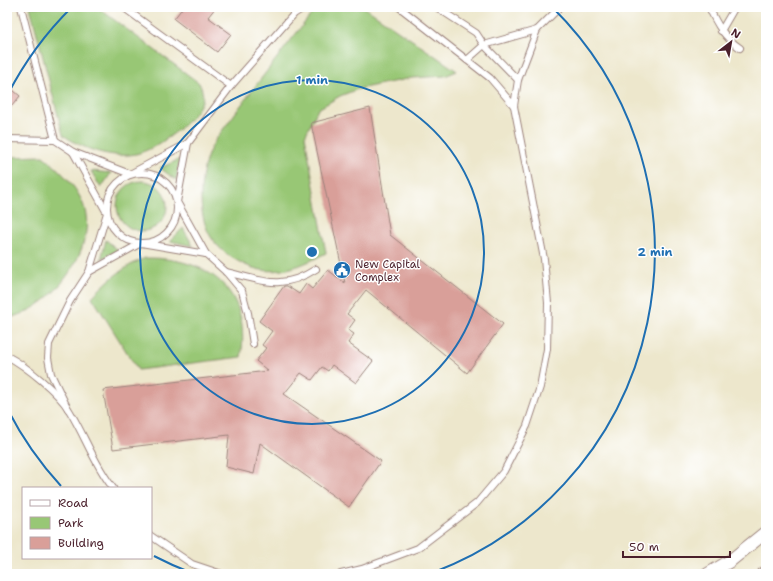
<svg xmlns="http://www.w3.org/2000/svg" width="773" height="581" font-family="'Shantell Sans',sans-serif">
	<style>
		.green { fill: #98c775; stroke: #717350 }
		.building { fill: #d99f99 }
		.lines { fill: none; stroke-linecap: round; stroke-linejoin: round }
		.service-casing { stroke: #9c837c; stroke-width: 8 }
		.minor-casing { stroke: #9c837c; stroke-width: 14 }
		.service { stroke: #fff; stroke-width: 6 }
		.minor { stroke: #fff; stroke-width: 12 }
		.ring { fill: none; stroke: #1f6fb2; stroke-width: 2 }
		.labels { text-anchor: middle; stroke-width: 3; stroke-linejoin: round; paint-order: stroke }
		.poi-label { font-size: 11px; fill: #4a1f2b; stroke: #fff; text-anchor: start }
		.centre { fill: #1f6fb2; stroke: #fff; stroke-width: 2 }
		.ring-label { font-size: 12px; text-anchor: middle; font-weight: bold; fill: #1f6fb2; stroke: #fff; stroke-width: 3; stroke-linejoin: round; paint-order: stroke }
	</style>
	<rect width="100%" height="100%" fill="#fff"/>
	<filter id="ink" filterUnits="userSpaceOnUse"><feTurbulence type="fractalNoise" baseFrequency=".025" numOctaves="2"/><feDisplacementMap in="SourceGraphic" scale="8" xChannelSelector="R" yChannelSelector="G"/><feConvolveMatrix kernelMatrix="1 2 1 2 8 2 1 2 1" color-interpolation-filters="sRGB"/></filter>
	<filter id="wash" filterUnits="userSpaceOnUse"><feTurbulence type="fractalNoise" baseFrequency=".012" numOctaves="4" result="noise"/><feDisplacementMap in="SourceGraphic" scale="16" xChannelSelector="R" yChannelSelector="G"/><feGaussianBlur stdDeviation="0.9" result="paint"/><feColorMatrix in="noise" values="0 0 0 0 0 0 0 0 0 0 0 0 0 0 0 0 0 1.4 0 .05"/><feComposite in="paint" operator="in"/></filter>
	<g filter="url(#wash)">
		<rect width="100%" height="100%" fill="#ede7cc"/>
		<!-- green -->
		<g class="green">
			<path d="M 30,7 L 97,7 L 199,83 C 202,89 204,95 202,101 C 194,122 157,149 136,154 C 111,159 83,149 63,135 Z"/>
			<path d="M 320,7 L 364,7 L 457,71 L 445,76 L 412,78 L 358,89 L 340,96 L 318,109 L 305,136 L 326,253 C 296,269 268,280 236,260 C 229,256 222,251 217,245 C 196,223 198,179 209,152 C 215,138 227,125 236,112 C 261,78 287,45 313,12 Z"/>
			<path d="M 43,156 C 61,171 82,190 86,215 C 91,247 64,288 38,305 C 28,312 18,315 7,319 L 7,157 Z"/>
			<path d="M 180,159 L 176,180 L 160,168 Z"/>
			<path d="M 91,171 L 111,173 L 101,188 Z"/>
			<circle cx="142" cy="206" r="25"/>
			<path d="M 183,228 L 193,246 L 170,241 Z"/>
			<path d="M 106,240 L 118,250 L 101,259 Z"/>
			<path d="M 145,258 C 208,257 252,290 241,357 L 138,370 L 92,297 C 108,280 123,267 145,258 Z"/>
		</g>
		<g id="blocks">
			<!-- building -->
			<g class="building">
				<path d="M 183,7 L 216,7 L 208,17 L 231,34 L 217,52 L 174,19 Z"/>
				<path d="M 7,85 L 20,96 L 7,112 Z"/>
				<path d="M 370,108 L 390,235 L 503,324 L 467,373 L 366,290 L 347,314 L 355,320 L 348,330 L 354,334 L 348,343 L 373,361 L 356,383 L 332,365 L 328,371 L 322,367 L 312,380 L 301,373 L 284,394 L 381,461 L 349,507 L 260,443 L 254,474 L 226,467 L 229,435 L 113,449 L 103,390 L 268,371 L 256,361 L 266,348 L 262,345 L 272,331 L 259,321 L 284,286 L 287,286 L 299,294 L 306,284 L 312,289 L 328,270 L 345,283 L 311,123 Z"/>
			</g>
		</g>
	</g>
	<g filter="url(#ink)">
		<use href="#blocks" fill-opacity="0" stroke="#9c837c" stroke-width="1"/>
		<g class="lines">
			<defs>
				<g id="service">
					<path d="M 21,7 L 55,140 L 73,152 L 107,213 L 89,272 L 70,301 L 49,344 L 48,358 L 51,374 L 68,409"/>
					<path d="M 123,7 L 231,86"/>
					<path d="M 399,7 L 490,78 L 514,106"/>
					<path d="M 436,7 L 476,33 L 484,45 L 518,80"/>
					<path d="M 709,7 C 717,25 724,37 740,48"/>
					<path d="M 721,31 L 735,7"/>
					<path d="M 467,60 L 484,45 L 537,30 L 560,7"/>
					<path d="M 7,139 L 55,140"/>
					<path d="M 73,152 L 130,174 L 188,143"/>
					<circle cx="142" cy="208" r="35"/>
					<path d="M 206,254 L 177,202 L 188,143 L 231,86 L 294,14 L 305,7"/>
					<path d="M 89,272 L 141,243 L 206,254 L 226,272 L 242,291 L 248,313 L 253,344"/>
					<path d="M 226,272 C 263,281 282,291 316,269"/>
					<path d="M 7,356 C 26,366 58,392 69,410 C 85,436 94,464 113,488"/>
					<path d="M 151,536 L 192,564 L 222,574"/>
					<path d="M 341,574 L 362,569 L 418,548 L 477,503 L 504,471 L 527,426 L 540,387 L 547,349 L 548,303 L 544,259 L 514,106 L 518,80 L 537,30"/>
				</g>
				<g id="minor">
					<path d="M 708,574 L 730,561 L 766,532"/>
					<path d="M 763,574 L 766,572"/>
				</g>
			</defs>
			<!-- service casing -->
			<use href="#service" class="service-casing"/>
			<!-- minor casing -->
			<use href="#minor" class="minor-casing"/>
			<!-- service -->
			<use href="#service" class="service"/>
			<!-- minor -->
			<use href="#minor" class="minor"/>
		</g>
	</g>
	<!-- distance rings -->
	<g class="ring">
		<circle cx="312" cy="252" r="172"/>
		<path d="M192 573A343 343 0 0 1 154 556M61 486A343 343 0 0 1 8 410M8 94A343 343 0 0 1 72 7M552 7A343 343 0 0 1 432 573"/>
	</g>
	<!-- icons -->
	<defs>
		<symbol id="civic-disc" viewBox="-11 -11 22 22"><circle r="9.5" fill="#1f6fb2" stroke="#fff"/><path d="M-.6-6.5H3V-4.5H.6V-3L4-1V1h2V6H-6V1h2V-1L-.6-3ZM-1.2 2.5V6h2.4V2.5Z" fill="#fff"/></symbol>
	</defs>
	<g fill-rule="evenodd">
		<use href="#civic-disc" x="332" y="260" width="20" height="20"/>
	</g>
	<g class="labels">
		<!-- poi labels -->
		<g class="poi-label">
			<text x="355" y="268">New Capital<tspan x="355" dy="13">Complex</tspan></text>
		</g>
	</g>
	<circle cx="312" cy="252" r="6" class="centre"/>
	<g class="ring-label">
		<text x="312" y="84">1 min</text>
		<text x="655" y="256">2 min</text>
	</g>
	<!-- margin -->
	<rect width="773" height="581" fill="none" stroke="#fff" stroke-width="24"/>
	<!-- legend -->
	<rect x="22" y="487" width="130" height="72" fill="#ffffff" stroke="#b7a5aa"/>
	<rect x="30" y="500" width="20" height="6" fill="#ffffff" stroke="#b7a5aa"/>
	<text x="58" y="507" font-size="12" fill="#4a1f2b">Road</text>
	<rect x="30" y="517" width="20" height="12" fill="#98c775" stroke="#b7a5aa"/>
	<text x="58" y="527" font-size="12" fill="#4a1f2b">Park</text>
	<rect x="30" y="537" width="20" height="12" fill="#d99f99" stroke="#b7a5aa"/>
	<text x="58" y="547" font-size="12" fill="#4a1f2b">Building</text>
	<!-- north arrow -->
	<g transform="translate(731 42) rotate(31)" stroke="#ffffff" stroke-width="3" paint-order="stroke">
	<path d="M0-3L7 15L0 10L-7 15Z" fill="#4a1f2b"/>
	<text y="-6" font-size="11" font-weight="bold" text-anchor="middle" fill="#4a1f2b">N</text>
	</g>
	<!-- scale -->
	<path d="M623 551v6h107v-6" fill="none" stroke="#4a1f2b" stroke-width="2"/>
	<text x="629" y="551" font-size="12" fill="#4a1f2b" stroke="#ffffff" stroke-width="3" paint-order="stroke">50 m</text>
</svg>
